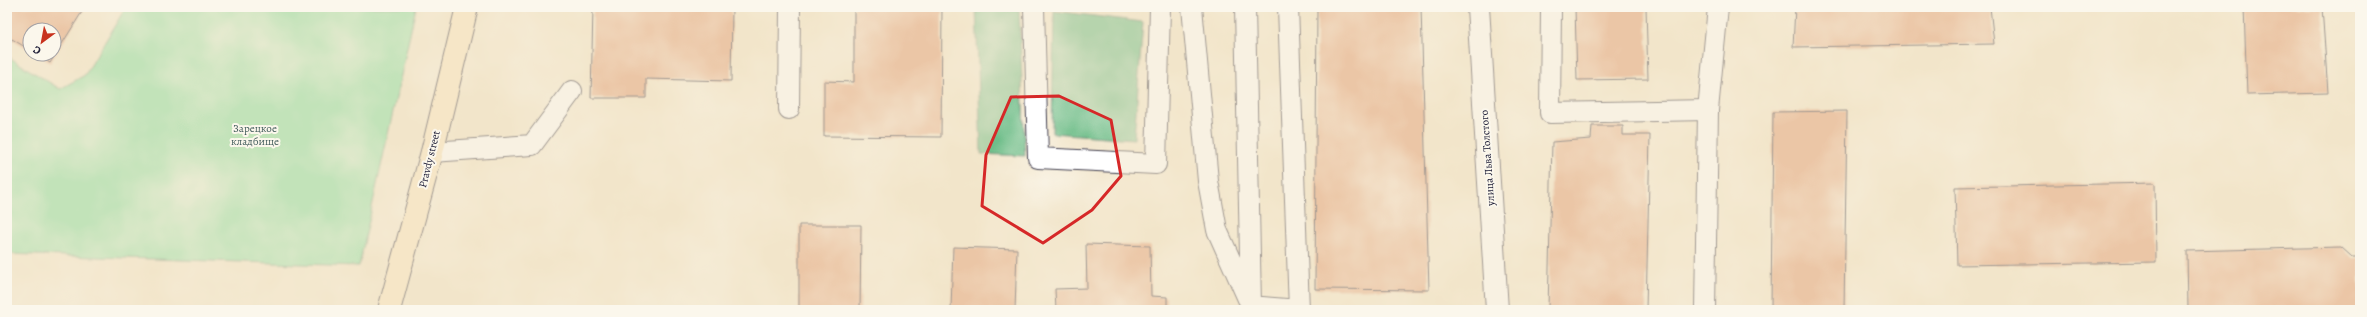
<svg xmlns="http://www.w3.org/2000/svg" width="2367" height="317" font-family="Alegreya,serif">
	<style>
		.green { fill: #88e0a5; stroke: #558170 }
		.forest { fill: #6ebe8a; stroke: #487062 }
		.building { fill: #e3a07a }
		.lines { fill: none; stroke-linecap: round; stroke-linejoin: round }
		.lane-casing { stroke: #413f50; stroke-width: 22 }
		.street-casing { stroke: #413f50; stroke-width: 24 }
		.secondary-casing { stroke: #413f50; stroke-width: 24 }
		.lane { stroke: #fff; stroke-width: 20 }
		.street { stroke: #fff; stroke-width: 22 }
		.secondary { stroke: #fae7c3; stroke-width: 22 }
		.marked { fill: none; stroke: #d62828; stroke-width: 3; stroke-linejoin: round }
		.labels { text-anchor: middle; stroke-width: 4; stroke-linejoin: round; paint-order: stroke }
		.park-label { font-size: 11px; fill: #415b5b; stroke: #fbf7ec }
		.street-label { font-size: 11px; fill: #22223b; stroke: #fbf7ec }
	</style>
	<rect width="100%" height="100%" fill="#fbf7ec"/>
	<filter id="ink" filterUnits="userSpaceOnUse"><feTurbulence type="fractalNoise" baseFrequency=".025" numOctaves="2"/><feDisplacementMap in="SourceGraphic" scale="8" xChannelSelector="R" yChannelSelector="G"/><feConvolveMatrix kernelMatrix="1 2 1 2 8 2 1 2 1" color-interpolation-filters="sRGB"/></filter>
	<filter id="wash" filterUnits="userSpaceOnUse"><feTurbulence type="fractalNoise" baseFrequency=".012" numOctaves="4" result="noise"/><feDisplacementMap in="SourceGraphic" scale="16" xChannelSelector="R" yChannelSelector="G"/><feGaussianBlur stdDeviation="0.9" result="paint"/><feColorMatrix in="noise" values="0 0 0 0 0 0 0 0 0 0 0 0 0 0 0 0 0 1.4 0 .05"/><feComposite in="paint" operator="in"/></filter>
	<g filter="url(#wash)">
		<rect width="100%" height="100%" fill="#f2e5ca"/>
		<!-- green -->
		<path class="green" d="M 126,7 L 416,7 L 359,266 L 7,254 L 7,56 L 60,89 L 85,75 Z"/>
		<!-- forest -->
		<g class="forest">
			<path d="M 976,7 L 1019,7 L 1025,156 L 981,154 Z"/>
			<path d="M 1054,11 L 1143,22 L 1134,139 L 1052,133 Z"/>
		</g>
		<g id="blocks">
			<!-- building -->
			<g class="building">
				<path d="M 7,7 L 85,7 L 50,63 L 36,54 L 54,54 L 54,30 L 30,30 L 30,50 L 12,39 L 10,43 L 7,40 Z"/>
				<path d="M 593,7 L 732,7 L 731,81 L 646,79 L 646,98 L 591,98 Z"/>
				<path d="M 854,7 L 942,7 L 941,137 L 824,136 L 824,81 L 854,82 Z"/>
				<path d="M 1317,7 L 1421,7 L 1429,290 L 1315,289 Z"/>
				<path d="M 1575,7 L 1646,7 L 1648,79 L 1577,80 Z"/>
				<path d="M 1795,7 L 1990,7 L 1994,44 L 1793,47 Z"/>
				<path d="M 2244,7 L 2322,7 L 2328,93 L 2247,95 Z"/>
				<path d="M 1847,111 L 1844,310 L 1771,310 L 1773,112 Z"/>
				<path d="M 1592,126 L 1623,126 L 1623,135 L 1650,135 L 1646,310 L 1548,310 L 1552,142 L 1591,139 Z"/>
				<path d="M 2155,183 L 2156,262 L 1957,265 L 1955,187 Z"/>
				<path d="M 799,225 L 861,225 L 860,310 L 799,310 Z"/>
				<path d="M 1086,244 L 1150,246 L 1151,296 L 1167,297 L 1167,310 L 1056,310 L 1055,289 L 1087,288 Z"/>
				<path d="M 953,247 L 1017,249 L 1015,310 L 951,310 Z"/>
				<path d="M 2341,247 L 2352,257 L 2360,257 L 2360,310 L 2188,310 L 2187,251 Z"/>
			</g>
		</g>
	</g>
	<g filter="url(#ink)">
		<use href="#blocks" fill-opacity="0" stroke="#413f50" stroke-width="1"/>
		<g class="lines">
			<defs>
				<g id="lane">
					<path d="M 1034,7 L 1038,158 L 1156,164 L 1160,7"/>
					<path d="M 1192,7 L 1208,181 L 1217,230 L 1248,299"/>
					<path d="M 1245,7 L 1251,306 L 1299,310 L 1288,7"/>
					<path d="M 1551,7 L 1550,113 L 1708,110"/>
					<path d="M 789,109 L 790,7"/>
					<path d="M 432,152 L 532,145 L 572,91"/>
					<path d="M 1705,310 L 1708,110 L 1718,7"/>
				</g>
				<path id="street" d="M 1478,7 L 1497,310"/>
				<path id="secondary" d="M 389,310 L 432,152 L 467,7"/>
			</defs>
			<!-- lane casing -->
			<use href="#lane" class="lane-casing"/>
			<!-- street casing -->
			<use href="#street" class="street-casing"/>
			<!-- secondary casing -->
			<use href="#secondary" class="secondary-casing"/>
			<!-- lane -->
			<use href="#lane" class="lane"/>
			<!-- street -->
			<use href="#street" class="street"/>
			<!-- secondary -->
			<use href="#secondary" class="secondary"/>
		</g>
	</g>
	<!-- marked area -->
	<path d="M0 0H2367V317H0ZM 1059,96 L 1111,120 L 1121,176 L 1092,210 L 1043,243 L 982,206 L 986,155 L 1011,97 Z" fill="#f2e5ca" fill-opacity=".55" fill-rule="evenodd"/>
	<path class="marked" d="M 1059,96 L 1111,120 L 1121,176 L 1092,210 L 1043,243 L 982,206 L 986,155 L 1011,97 Z"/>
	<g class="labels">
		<!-- park labels -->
		<g class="park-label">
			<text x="255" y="132">Зарецкое<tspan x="255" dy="13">кладбище</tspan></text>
		</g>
		<!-- street labels -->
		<g class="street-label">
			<text transform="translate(1487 158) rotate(-94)" y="4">улица Льва Толстого</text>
			<text transform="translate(429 159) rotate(-76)" y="4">Pravdy street</text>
		</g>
	</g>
	<!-- margin -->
	<rect width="2367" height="317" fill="none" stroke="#fbf7ec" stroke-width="24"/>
	<!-- north arrow -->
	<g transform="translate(42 42) rotate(212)"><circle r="19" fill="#fbf7ec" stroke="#a4a2a5"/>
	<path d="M0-3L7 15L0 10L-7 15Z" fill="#c8321e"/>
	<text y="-6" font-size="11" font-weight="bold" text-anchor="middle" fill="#22223b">С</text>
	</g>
</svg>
